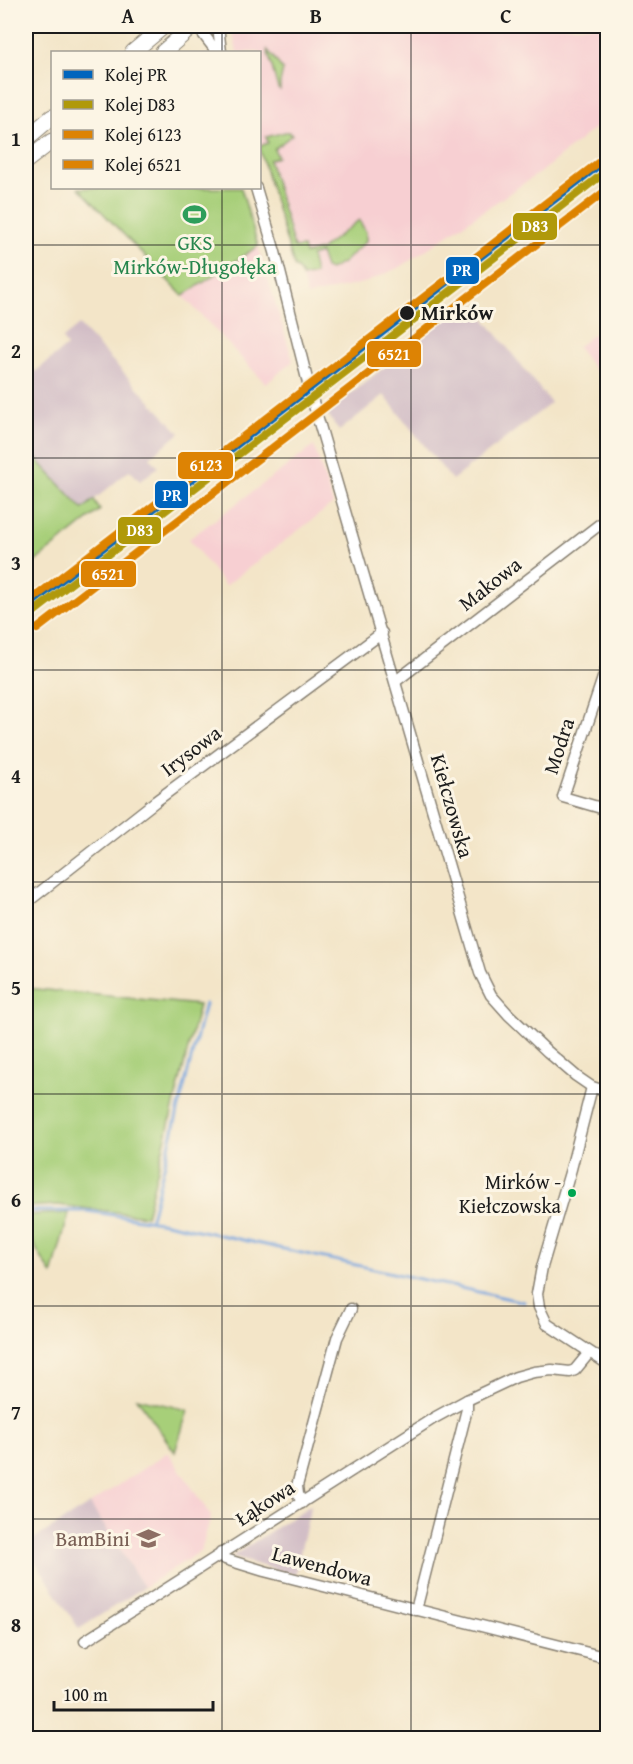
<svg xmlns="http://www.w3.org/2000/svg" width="633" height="1764" font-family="'Gentium Book Plus',serif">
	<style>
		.built { fill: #f7cfd2 }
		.industrial { fill: #d2bdc6 }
		.green { fill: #a7cf79; stroke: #62764a; stroke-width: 1.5 }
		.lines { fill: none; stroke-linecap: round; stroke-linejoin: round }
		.stream { stroke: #74a3dd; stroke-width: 3 }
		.minor-casing { stroke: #888072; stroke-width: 13 }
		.secondary-casing { stroke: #888072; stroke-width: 17 }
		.minor { stroke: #fff; stroke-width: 10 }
		.secondary { stroke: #fff; stroke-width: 15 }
		.rail-1-casing { stroke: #fcf5e5; stroke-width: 12 }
		.rail-2-casing { stroke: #fcf5e5; stroke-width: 12 }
		.rail-3-casing { stroke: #fcf5e5; stroke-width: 12 }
		.rail-4-casing { stroke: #fcf5e5; stroke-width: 12 }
		.rail-1 { stroke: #0065bd; stroke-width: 8 }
		.rail-2 { stroke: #b0990a; stroke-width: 8 }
		.rail-3 { stroke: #dd8304; stroke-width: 8 }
		.rail-4 { stroke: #dd8304; stroke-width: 8 }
		.grid { fill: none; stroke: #1c1c1c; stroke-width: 1.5; stroke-opacity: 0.55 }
		.stop-dot { fill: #1c1c1c; stroke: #fcf5e5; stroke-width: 2 }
		.bus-dot { fill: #00a651; stroke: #fcf5e5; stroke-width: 2 }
		.labels { text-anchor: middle; stroke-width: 6; stroke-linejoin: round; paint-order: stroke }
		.bus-label { font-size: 20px; fill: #1c1c1c; stroke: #fcf5e5; text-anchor: end }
		.leisure-label { font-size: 21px; fill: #27864d; stroke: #fcf5e5 }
		.stop-label { font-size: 21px; font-weight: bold; fill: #1c1c1c; stroke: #fcf5e5; text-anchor: start }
		.street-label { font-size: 21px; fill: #1c1c1c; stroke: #fcf5e5 }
		.education-label { font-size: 21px; fill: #785e54; stroke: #fcf5e5; text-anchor: end }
		.line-badge { stroke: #fcf5e5; stroke-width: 2 }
		.badge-label { font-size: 16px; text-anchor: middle; font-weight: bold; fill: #fff }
		.neatline { fill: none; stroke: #1c1c1c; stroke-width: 2 }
		.grid-label { font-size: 20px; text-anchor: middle; font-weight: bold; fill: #1c1c1c }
	</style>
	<rect width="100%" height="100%" fill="#fcf5e5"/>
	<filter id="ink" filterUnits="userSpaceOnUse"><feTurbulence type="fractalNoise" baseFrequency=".0167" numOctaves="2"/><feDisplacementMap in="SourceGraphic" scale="12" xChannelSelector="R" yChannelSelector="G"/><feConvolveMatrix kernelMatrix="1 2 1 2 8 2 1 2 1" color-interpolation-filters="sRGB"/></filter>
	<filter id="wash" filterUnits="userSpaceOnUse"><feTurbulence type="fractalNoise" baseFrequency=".008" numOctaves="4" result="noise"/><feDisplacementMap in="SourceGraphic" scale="24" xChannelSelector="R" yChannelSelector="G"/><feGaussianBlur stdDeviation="1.35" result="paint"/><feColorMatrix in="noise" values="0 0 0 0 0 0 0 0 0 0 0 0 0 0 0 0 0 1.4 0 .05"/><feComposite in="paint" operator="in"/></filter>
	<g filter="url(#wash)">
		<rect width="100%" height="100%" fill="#f3e5c8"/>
		<!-- built -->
		<g class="built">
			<path d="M 231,26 L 607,26 L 607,118 L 542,171 L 402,266 L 367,282 L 307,296 L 300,272 L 294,266 L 260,150 L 260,52 L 237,52 Z"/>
			<path d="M 258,246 L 293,361 L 266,384 L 183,296 Z"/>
			<path d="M 607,324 L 607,386 L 577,347 Z"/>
			<path d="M 314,446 L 333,504 L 225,586 L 189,539 Z"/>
			<path d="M 168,1452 L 211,1516 L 201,1551 L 144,1587 L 90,1504 Z"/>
		</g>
		<!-- industrial -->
		<g class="industrial">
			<path d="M 469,299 L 551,403 L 452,480 L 384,395 L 339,431 L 327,413 Z"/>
			<path d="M 79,325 L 180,433 L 150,457 L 158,467 L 140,481 L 130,470 L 83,509 L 26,448 L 26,368 L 30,365 L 35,372 L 67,346 L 62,339 Z"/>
			<path d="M 90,1504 L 144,1587 L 79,1629 L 26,1547 L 26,1544 Z"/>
			<path d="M 311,1505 L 295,1575 L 231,1557 Z"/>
		</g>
		<!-- green -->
		<g class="green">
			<path d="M 267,49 L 283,70 L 280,83 L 280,90 L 278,89 Z"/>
			<path d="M 285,132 L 289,132 L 292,135 L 274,149 L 278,157 L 269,160 L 294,248 L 303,247 L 305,254 L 320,250 L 359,220 L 366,232 L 366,241 L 343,263 L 330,270 L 325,268 L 320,253 L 311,256 L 315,274 L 302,277 L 300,272 L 294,266 L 260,151 L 260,146 L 268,143 L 266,137 Z"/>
			<path d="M 79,188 L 241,188 L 258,246 L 183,296 Z"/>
			<path d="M 26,448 L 83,509 L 94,500 L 100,510 L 26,569 Z"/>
			<path d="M 26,988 L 199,1005 L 146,1216 L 58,1205 L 26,1207 Z"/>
			<path d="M 69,1213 L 52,1275 L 26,1232 L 26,1215 Z"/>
			<path d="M 137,1398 L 188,1410 L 175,1452 Z"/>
		</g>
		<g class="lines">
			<!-- stream -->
			<g class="stream">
				<path d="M 26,1211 L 87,1211 L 166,1223 L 524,1302"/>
				<path d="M 151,1218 L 205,1004"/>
			</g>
		</g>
	</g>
	<g filter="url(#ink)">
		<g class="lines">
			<defs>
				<g id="minor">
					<path d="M 197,26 L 217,52"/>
					<path d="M 218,26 L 221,52"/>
					<path d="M 256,188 L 275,252 L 311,395 L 480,973 L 491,995 L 508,1014 L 548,1052 L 576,1076 L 592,1087 L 608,1092"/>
					<path d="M 608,663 L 563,797 L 608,810"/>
					<path d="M 396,681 L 608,518"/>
					<path d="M 26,903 L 156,801 L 382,633"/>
					<path d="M 592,1087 L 571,1169 L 542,1267 L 537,1294 L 539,1307 L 547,1324 L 608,1364"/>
					<path d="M 302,1503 L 298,1494 L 297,1486 L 337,1338 L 351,1309"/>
					<path d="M 221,1553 L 225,1559 L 264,1571 L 608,1658"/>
					<path d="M 416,1610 L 467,1409 L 467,1400"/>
					<path d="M 85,1641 L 434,1418 L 467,1400 L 516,1377 L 534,1372 L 552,1370 L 570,1372 L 575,1370 L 589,1353"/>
				</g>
				<g id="secondary">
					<path d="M 133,52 L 164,26"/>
					<path d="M 163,52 L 193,26"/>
					<path d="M 26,139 L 52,117"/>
					<path d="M 26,161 L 52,141"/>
				</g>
			</defs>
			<!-- minor casing -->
			<use href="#minor" class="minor-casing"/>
			<!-- secondary casing -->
			<use href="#secondary" class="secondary-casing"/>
			<!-- minor -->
			<use href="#minor" class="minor"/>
			<!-- secondary -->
			<use href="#secondary" class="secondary"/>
			<defs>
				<path id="rail-1" d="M 26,607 L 608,158"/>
				<path id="rail-2" d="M 31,614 L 608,170"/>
				<path id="rail-3" d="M 26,604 L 603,159"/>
				<path id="rail-4" d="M 37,629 L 608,189"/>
			</defs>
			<!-- rail-1 casing -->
			<use href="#rail-1" class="rail-1-casing"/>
			<!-- rail-2 casing -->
			<use href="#rail-2" class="rail-2-casing"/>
			<!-- rail-3 casing -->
			<use href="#rail-3" class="rail-3-casing"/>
			<!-- rail-4 casing -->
			<use href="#rail-4" class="rail-4-casing"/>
			<!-- rail-1 -->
			<use href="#rail-1" class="rail-1"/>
			<!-- rail-2 -->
			<use href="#rail-2" class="rail-2"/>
			<!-- rail-3 -->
			<use href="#rail-3" class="rail-3"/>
			<!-- rail-4 -->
			<use href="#rail-4" class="rail-4"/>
		</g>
	</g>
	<!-- grid -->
	<path class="grid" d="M 222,26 L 222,52M 411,26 L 411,1738M 222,188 L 222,1738M 26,245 L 608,245M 26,458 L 608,458M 26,670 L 608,670M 26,882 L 608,882M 26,1094 L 608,1094M 26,1306 L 608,1306M 26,1519 L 608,1519"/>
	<!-- icons -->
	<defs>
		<symbol id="stadium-bare" viewBox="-9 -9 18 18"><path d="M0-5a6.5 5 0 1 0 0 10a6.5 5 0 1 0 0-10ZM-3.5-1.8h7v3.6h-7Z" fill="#2e9e5b" stroke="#fcf5e5" stroke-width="2.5" paint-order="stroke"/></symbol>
		<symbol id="school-bare" viewBox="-9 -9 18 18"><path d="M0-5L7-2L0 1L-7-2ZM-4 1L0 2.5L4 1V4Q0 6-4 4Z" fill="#8d6e63" stroke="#fcf5e5" stroke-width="2.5" paint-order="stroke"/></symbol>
	</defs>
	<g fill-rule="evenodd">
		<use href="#stadium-bare" x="178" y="198" width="33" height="33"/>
		<use href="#school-bare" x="132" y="1522" width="33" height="33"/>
	</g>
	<!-- markers -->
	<circle class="stop-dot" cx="407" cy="313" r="8"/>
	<circle class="bus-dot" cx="572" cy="1193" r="5"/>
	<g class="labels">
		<!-- bus labels -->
		<g class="bus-label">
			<text x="561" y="1189">Mirków -<tspan x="561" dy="24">Kiełczowska</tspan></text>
		</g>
		<!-- leisure labels -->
		<g class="leisure-label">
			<text x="195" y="250">GKS<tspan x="195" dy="24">Mirków-Długołęka</tspan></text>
		</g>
		<!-- stop labels -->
		<g class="stop-label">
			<text x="421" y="320">Mirków</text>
		</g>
		<!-- street labels -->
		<g class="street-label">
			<text transform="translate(490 584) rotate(-38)" y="7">Makowa</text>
			<text transform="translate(559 746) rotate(-72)" y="7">Modra</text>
			<text transform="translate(191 751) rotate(-37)" y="7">Irysowa</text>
			<text transform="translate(452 806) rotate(74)" y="7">Kiełczowska</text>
			<text transform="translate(265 1503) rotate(-33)" y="7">Łąkowa</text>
			<text transform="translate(322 1566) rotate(15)" y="7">Lawendowa</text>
		</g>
		<!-- education labels -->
		<g class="education-label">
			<text x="130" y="1546">BamBini</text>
		</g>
	</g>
	<g class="line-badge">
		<rect x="512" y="212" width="46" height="29" rx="6" fill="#b0990a"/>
		<rect x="445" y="256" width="35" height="29" rx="6" fill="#0065bd"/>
		<rect x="366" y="340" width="56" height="28" rx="6" fill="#dd8304"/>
		<rect x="177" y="451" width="57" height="29" rx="6" fill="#dd8304"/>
		<rect x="154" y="480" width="35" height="29" rx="6" fill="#0065bd"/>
		<rect x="117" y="516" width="45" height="29" rx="6" fill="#b0990a"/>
		<rect x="80" y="560" width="57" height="28" rx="6" fill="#dd8304"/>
	</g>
	<g class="badge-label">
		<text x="535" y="232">D83</text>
		<text x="462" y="276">PR</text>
		<text x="394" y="360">6521</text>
		<text x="206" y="471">6123</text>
		<text x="172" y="501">PR</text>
		<text x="140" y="536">D83</text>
		<text x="108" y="580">6521</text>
	</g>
	<!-- margin -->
	<rect width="633" height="1764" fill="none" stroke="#fcf5e5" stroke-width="66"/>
	<!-- legend -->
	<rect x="51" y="51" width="210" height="138" fill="#fcf5e5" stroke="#a29e95" stroke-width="1.5"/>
	<rect x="63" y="70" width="30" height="9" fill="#0065bd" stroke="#a29e95" stroke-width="1.5"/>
	<text x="105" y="81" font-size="18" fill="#1c1c1c">Kolej PR</text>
	<rect x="63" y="100" width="30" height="9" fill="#b0990a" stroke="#a29e95" stroke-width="1.5"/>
	<text x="105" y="111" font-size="18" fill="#1c1c1c">Kolej D83</text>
	<rect x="63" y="130" width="30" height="9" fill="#dd8304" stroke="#a29e95" stroke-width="1.5"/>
	<text x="105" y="141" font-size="18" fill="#1c1c1c">Kolej 6123</text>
	<rect x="63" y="160" width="30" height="9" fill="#dd8304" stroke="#a29e95" stroke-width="1.5"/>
	<text x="105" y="171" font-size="18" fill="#1c1c1c">Kolej 6521</text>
	<!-- scale -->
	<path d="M54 1701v9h159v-9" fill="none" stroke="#1c1c1c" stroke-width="3"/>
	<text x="63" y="1701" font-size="18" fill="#1c1c1c" stroke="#fcf5e5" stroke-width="4.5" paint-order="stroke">100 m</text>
	<rect x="33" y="33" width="567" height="1698" class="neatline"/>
	<g class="grid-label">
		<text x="128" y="23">A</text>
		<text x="316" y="23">B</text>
		<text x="506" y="23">C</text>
		<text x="16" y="146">1</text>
		<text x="16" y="358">2</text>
		<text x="16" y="570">3</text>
		<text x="16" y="783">4</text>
		<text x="16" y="995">5</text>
		<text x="16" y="1207">6</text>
		<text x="16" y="1419">7</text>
		<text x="16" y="1632">8</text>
	</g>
</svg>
